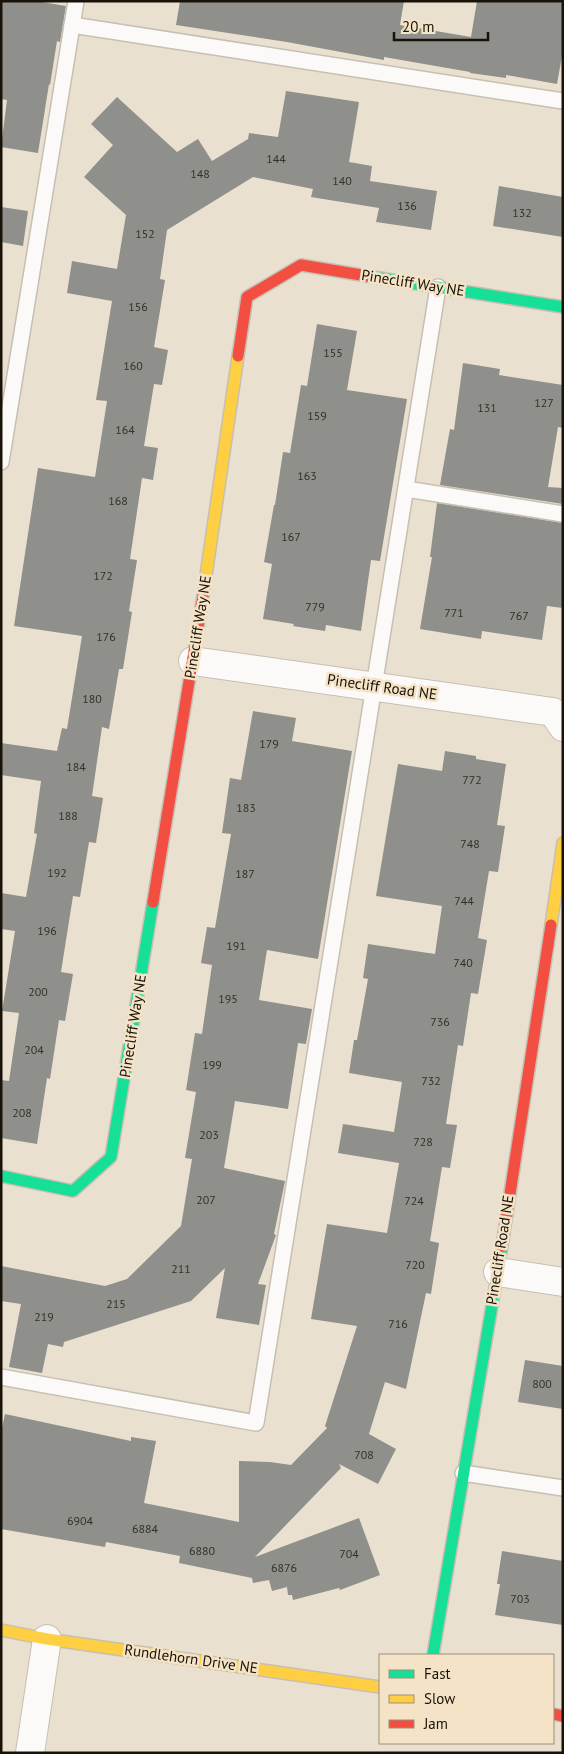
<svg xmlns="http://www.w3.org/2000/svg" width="564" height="1754" font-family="'PT Sans',sans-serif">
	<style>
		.building { fill: #8f8f8b }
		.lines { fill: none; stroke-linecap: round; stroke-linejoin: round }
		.lane-casing { stroke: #c6bfb2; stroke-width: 18 }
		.street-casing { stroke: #c6bfb2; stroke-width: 30 }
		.fast-casing { stroke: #c6bfb2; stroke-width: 14 }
		.slow-casing { stroke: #c6bfb2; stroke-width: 14 }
		.jam-casing { stroke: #c6bfb2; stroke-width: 14 }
		.lane { stroke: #fcfaf8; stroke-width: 15 }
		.street { stroke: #fcfaf8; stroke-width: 28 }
		.fast { stroke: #16e098; stroke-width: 11 }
		.slow { stroke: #ffcf43; stroke-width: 11 }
		.jam { stroke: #f24e42; stroke-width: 11 }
		.labels { text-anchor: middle; stroke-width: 5; stroke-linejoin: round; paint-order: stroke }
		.number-label { font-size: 12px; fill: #363129 }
		.street-label { font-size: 15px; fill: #181208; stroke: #f4e3c6 }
	</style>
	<rect width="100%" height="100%" fill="#eae0d0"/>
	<!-- building -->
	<g class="building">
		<path d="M 1,1 L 36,1 L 66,6 L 60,42 L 57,41 L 50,85 L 49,84 L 38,153 L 1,147 L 7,100 L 1,99 Z"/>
		<path d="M 180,1 L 404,1 L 400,25 L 471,37 L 477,1 L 563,1 L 563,50 L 557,84 L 506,75 L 506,78 L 470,73 L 470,72 L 384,57 L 384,60 L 287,42 L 176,25 Z"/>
		<path d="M 286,91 L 359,102 L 349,162 L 372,166 L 370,181 L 437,191 L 431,230 L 376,222 L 379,208 L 311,197 L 313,189 L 253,177 L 167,230 L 160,279 L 165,280 L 154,347 L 168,350 L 162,385 L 154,384 L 144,446 L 158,448 L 153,480 L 142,478 L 130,559 L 137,560 L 129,611 L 132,612 L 123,669 L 119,669 L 109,729 L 102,727 L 92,796 L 103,798 L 96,843 L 89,842 L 80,897 L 73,896 L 61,972 L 73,974 L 65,1021 L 59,1020 L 50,1079 L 47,1078 L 37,1144 L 1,1138 L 1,1080 L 9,1081 L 19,1013 L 2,1011 L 15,931 L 1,929 L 1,893 L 26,897 L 37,834 L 34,833 L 41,781 L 1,775 L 1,743 L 57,751 L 62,728 L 67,729 L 82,636 L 14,626 L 38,468 L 95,477 L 107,401 L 96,400 L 112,301 L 67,293 L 72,261 L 117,269 L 126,215 L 84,177 L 113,145 L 91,124 L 117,97 L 177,152 L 198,139 L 212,161 L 248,139 L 249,133 L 278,137 Z"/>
		<path d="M 499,186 L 563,197 L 563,237 L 493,226 Z"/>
		<path d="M 1,207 L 28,211 L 23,246 L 1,242 Z"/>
		<path d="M 317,324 L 357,331 L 347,390 L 407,399 L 380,561 L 371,560 L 361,631 L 326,625 L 325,631 L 293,626 L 294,624 L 263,619 L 272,564 L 264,562 L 274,505 L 275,505 L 283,452 L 290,453 L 301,385 L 307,386 Z"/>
		<path d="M 463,363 L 500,369 L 499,375 L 563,385 L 563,428 L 558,427 L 548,487 L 563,488 L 563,504 L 440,485 L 450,429 L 454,430 Z"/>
		<path d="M 437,503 L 563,523 L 563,608 L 547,606 L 542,640 L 482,631 L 481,639 L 420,629 L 432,557 L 430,557 Z"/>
		<path d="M 253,711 L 296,718 L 292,741 L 352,751 L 318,959 L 267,950 L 259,1000 L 312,1009 L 306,1044 L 298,1043 L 288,1109 L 235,1101 L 224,1168 L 285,1181 L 274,1234 L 276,1235 L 258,1284 L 266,1285 L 259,1325 L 216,1318 L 225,1268 L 191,1301 L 64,1342 L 63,1347 L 48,1344 L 42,1373 L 9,1367 L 21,1304 L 1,1301 L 1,1266 L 105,1286 L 127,1279 L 181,1226 L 192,1159 L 185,1158 L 196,1092 L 186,1090 L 195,1033 L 202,1034 L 212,965 L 201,963 L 207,927 L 215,928 L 231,834 L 222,833 L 230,778 L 241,780 Z"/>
		<path d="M 445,751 L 476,756 L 476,759 L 506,764 L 497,825 L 505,826 L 498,872 L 489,871 L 478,938 L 487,940 L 478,994 L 471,993 L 463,1046 L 458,1045 L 446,1124 L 457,1125 L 450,1168 L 442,1167 L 430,1241 L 439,1243 L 431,1294 L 426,1293 L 406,1389 L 385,1382 L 369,1434 L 396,1449 L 378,1484 L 339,1464 L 341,1468 L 255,1557 L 359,1518 L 380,1575 L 340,1590 L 339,1588 L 293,1600 L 292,1595 L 288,1595 L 287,1587 L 272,1591 L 269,1580 L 253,1583 L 252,1578 L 179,1563 L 180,1556 L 106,1542 L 105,1547 L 1,1529 L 1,1433 L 5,1414 L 131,1441 L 131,1437 L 156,1441 L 144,1503 L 239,1522 L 239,1461 L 270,1462 L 291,1465 L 327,1428 L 325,1426 L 357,1326 L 311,1319 L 327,1224 L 387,1233 L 399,1163 L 338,1153 L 343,1124 L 394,1132 L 402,1082 L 349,1073 L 354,1040 L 357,1040 L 368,979 L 363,978 L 368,944 L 435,954 L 442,906 L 376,896 L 398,764 L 442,771 Z"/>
		<path d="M 525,1360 L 563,1366 L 563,1409 L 518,1402 Z"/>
		<path d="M 502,1551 L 563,1561 L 563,1625 L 495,1615 L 500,1584 L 497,1584 Z"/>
	</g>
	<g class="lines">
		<defs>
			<g id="lane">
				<path d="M 72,25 L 563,101"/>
				<path d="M 1,462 L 76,1"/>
				<path d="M 406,489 L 563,514"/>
				<path d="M 1,1377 L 256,1423 L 438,287"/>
				<path d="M 463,1473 L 563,1488"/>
			</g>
			<g id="street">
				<path d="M 193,661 L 553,712 L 563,727"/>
				<path d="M 498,1272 L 563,1282"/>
				<path d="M 30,1753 L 47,1639"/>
			</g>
			<g id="fast">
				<path d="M 367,276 L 563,307"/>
				<path d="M 1,1176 L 73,1191 L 111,1157 L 153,902"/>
				<path d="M 433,1655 L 502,1246"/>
			</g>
			<g id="slow">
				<path d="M 203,596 L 238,356"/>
				<path d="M 551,925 L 563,843"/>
				<path d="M 1,1630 L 47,1639 L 380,1687"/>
			</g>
			<g id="jam">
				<path d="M 238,356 L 247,297 L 301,265 L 367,276"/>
				<path d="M 153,902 L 203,596"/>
				<path d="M 502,1246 L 551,925"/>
				<path d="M 553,1714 L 563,1716"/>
			</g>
		</defs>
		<!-- lane casing -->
		<use href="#lane" class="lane-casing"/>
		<!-- street casing -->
		<use href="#street" class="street-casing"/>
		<!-- fast casing -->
		<use href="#fast" class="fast-casing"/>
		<!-- slow casing -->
		<use href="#slow" class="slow-casing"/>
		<!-- jam casing -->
		<use href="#jam" class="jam-casing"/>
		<!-- lane -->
		<use href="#lane" class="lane"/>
		<!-- street -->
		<use href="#street" class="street"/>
		<!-- fast -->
		<use href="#fast" class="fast"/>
		<!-- slow -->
		<use href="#slow" class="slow"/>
		<!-- jam -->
		<use href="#jam" class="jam"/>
	</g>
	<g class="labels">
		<!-- number labels -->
		<g class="number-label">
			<text x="276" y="163">144</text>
			<text x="200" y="178">148</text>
			<text x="342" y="185">140</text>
			<text x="407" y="210">136</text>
			<text x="522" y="217">132</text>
			<text x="145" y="238">152</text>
			<text x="138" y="311">156</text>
			<text x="333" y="357">155</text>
			<text x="133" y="370">160</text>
			<text x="544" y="407">127</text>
			<text x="487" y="412">131</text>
			<text x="317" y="420">159</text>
			<text x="125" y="434">164</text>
			<text x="307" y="480">163</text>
			<text x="118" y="505">168</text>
			<text x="291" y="541">167</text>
			<text x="103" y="580">172</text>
			<text x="315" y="611">779</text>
			<text x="454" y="617">771</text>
			<text x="519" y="620">767</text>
			<text x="106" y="641">176</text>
			<text x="92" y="703">180</text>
			<text x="269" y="748">179</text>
			<text x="76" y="771">184</text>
			<text x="472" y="784">772</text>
			<text x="246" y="812">183</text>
			<text x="68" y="820">188</text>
			<text x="470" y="848">748</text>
			<text x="57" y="877">192</text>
			<text x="245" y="878">187</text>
			<text x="464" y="905">744</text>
			<text x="47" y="935">196</text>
			<text x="236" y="950">191</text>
			<text x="463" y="967">740</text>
			<text x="38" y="996">200</text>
			<text x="228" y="1003">195</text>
			<text x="440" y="1026">736</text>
			<text x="34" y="1054">204</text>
			<text x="212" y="1069">199</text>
			<text x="431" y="1085">732</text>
			<text x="22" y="1117">208</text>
			<text x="209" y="1139">203</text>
			<text x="423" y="1146">728</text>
			<text x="206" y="1204">207</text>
			<text x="414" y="1205">724</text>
			<text x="415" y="1269">720</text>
			<text x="181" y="1273">211</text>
			<text x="116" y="1308">215</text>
			<text x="44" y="1321">219</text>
			<text x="398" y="1328">716</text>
			<text x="542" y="1388">800</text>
			<text x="364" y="1459">708</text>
			<text x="80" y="1525">6904</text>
			<text x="145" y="1533">6884</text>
			<text x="202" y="1555">6880</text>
			<text x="349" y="1558">704</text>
			<text x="284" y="1572">6876</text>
			<text x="520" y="1603">703</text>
		</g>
		<!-- street labels -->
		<g class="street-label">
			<text transform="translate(413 283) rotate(9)" y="5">Pinecliff Way NE</text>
			<text transform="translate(198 627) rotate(-81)" y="5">Pinecliff Way NE</text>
			<text transform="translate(382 687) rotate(8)" y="5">Pinecliff Road NE</text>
			<text transform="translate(133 1026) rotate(-81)" y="5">Pinecliff Way NE</text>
			<text transform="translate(500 1250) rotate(-81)" y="5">Pinecliff Road NE</text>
			<text transform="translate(191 1659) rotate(8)" y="5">Rundlehorn Drive NE</text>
		</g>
	</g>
	<!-- border -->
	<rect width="564" height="1754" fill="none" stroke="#181208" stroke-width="5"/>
	<!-- legend -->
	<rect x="379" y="1654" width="175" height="90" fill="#f4e3c6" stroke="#9c8f7a"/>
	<rect x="389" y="1670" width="25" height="8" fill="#16e098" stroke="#9c8f7a"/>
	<text x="424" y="1679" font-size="15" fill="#181208">Fast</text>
	<rect x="389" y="1695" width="25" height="8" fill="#ffcf43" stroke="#9c8f7a"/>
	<text x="424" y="1704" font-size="15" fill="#181208">Slow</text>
	<rect x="389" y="1720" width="25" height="8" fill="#f24e42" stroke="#9c8f7a"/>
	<text x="424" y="1729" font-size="15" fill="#181208">Jam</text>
	<!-- scale -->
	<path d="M394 32v8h94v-8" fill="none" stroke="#181208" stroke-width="2.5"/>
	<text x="402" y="32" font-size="15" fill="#181208" stroke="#f4e3c6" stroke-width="4" paint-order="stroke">20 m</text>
</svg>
